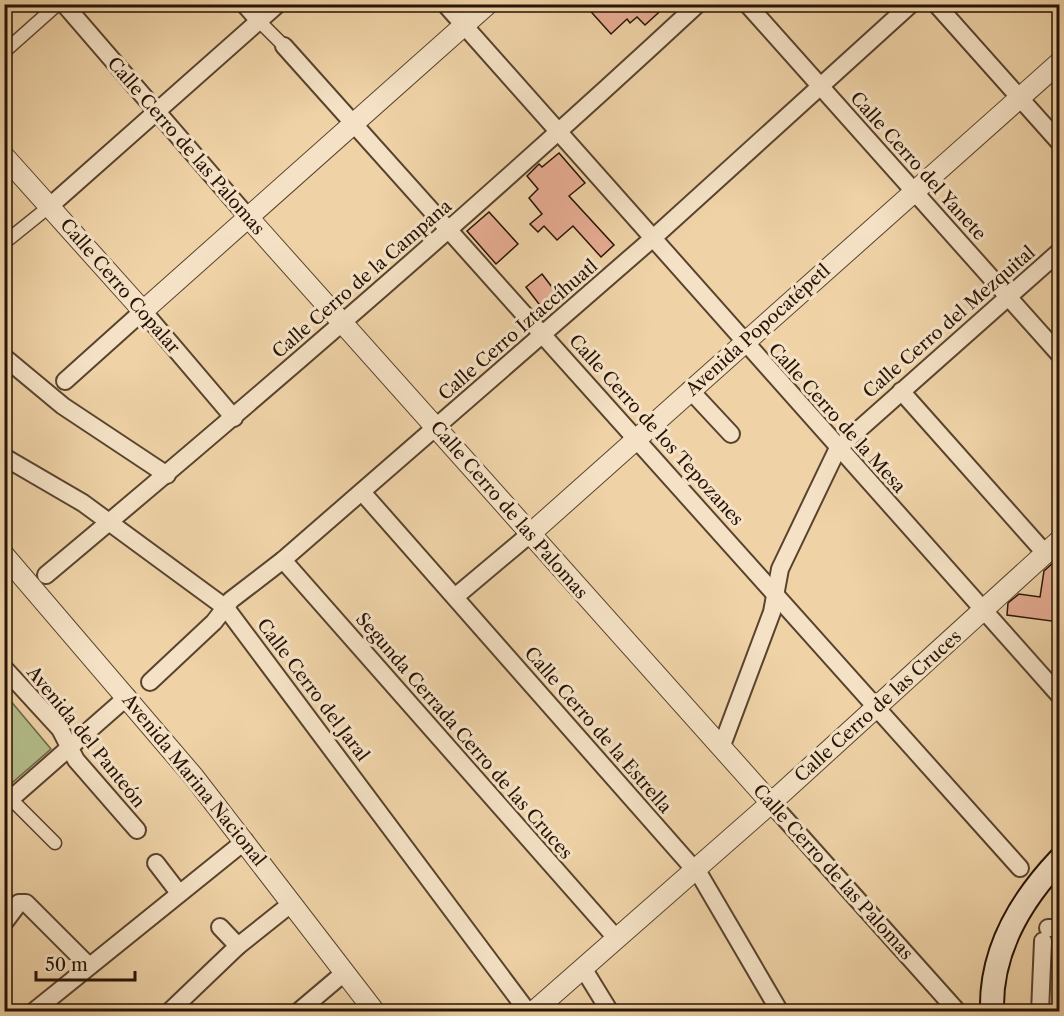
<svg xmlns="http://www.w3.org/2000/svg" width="1064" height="1016" font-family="'Libre Caslon Text',serif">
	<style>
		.green { fill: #b4be8b; stroke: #6e6848; stroke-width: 1.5 }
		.building { fill: #e7ac93; stroke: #271306; stroke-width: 1.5 }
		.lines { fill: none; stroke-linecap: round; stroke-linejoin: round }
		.pedestrian-casing { stroke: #59432e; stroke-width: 15 }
		.minor-casing { stroke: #59432e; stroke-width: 20 }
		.tertiary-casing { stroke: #59432e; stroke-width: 22 }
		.secondary-casing { stroke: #271306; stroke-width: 26 }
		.pedestrian { stroke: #f5e2c6; stroke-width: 12 }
		.minor { stroke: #f5e2c6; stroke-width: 16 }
		.tertiary { stroke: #f5e2c6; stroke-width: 20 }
		.secondary { stroke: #f5e2c6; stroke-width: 22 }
		.labels { text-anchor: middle; stroke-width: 6; stroke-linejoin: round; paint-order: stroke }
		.street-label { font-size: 18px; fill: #271306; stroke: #f5e2c6 }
	</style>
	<rect width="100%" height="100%" fill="#efd3a7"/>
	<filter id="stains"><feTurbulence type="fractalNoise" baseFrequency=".00333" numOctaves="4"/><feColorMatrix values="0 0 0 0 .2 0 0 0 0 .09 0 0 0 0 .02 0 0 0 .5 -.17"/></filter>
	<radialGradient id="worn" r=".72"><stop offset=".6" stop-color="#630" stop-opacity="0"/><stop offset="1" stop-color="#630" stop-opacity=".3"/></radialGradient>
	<!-- green -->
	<path class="green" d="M 4,693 L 51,749 L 5,789 L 4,789 Z"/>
	<!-- building -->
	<g class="building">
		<path d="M 584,4 L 668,4 L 645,25 L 637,17 L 630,23 L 627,19 L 611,34 Z"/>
		<path d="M 559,153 L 585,183 L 569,196 L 614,245 L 601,257 L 573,226 L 557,240 L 544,226 L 538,232 L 530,224 L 542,214 L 529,198 L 538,189 L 527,176 L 539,164 L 542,167 Z"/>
		<path d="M 489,212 L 518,244 L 496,264 L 467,231 Z"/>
		<path d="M 542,274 L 558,295 L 542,308 L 526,287 Z"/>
		<path d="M 1054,562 L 1059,562 L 1059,622 L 1007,615 L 1008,603 L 1019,594 L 1040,597 L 1044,571 Z"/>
	</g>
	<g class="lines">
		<defs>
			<g id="pedestrian">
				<path d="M 259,21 L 284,46"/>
				<path d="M 4,52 L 58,4"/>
				<path d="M 4,243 L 50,206"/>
				<path d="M 11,799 L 55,843"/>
			</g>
			<g id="minor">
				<path d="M 64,4 L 247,216"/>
				<path d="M 244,4 L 259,21"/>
				<path d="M 445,4 L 1060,696"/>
				<path d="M 747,4 L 1060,355"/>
				<path d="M 936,4 L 1060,143"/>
				<path d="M 284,46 L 1020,868"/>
				<path d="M 50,206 L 278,4"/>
				<path d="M 4,357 L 63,406 L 167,475"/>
				<path d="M 65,381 L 143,311 L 234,418"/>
				<path d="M 690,390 L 731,434"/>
				<path d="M 901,391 L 1045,553"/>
				<path d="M 4,457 L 83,503 L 226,608 L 528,1012"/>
				<path d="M 362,492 L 701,877 L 780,1012"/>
				<path d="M 283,560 L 616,938"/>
				<path d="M 46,575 C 267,390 486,201 698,4"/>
				<path d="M 455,597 L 530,534"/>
				<path d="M 4,668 L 60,729 L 76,760 L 137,830"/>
				<path d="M 150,682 L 214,622 L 231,600 L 283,560 L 652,239 L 911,4"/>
				<path d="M 721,748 L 772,612 L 780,569 L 838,448 L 1060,251"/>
				<path d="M 771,803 L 958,1012"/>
				<path d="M 4,805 L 127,697"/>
				<path d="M 156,863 L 179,893"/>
				<path d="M 4,923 L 19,903 L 26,903 L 89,966"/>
				<path d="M 220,927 L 238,946"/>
				<path d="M 1048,928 L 1060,928"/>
				<path d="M 583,968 L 610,1012"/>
				<path d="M 33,1012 L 245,841"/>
				<path d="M 169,1012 L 238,946 L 292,903"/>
				<path d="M 298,1012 L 344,973"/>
				<path d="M 1040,1012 L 1043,941"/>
			</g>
			<g id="tertiary">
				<path d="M 4,156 L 143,311 L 488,4"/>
				<path d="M 247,216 L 771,803"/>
				<path d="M 530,534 L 1060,62"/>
				<path d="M 4,555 L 194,777 L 375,1012"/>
				<path d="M 533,1012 L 771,803 L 1060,540"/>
			</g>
			<path id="secondary" d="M 992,1012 C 990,952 1020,901 1060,859"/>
		</defs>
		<!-- pedestrian casing -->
		<use href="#pedestrian" class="pedestrian-casing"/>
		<!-- minor casing -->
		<use href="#minor" class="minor-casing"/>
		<!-- tertiary casing -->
		<use href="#tertiary" class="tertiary-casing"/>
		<!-- secondary casing -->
		<use href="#secondary" class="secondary-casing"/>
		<!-- pedestrian -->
		<use href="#pedestrian" class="pedestrian"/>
		<!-- minor -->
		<use href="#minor" class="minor"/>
		<!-- tertiary -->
		<use href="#tertiary" class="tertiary"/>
		<!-- secondary -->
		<use href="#secondary" class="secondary"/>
	</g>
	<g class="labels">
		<!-- street labels -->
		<g class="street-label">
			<text transform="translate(186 146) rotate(49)" y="6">Calle Cerro de las Palomas</text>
			<text transform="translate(918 166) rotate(48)" y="6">Calle Cerro del Yanete</text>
			<text transform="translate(362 279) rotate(-41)" y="6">Calle Cerro de la Campana</text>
			<text transform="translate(120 286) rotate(49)" y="6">Calle Cerro Copalar</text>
			<text transform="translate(949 322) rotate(-41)" y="6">Calle Cerro del Mezquital</text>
			<text transform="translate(518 330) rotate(-41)" y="6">Calle Cerro Iztaccíhuatl</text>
			<text transform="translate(758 330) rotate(-42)" y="6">Avenida Popocatépetl</text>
			<text transform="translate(837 418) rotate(48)" y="6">Calle Cerro de la Mesa</text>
			<text transform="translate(656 430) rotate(48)" y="6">Calle Cerro de los Tepozanes</text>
			<text transform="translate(509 510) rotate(49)" y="6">Calle Cerro de las Palomas</text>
			<text transform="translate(313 690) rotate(53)" y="6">Calle Cerro del Jaral</text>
			<text transform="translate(878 706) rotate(-42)" y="6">Calle Cerro de las Cruces</text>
			<text transform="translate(598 730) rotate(49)" y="6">Calle Cerro de la Estrella</text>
			<text transform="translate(464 736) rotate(49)" y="6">Segunda Cerrada Cerro de las Cruces</text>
			<text transform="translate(86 737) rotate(51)" y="6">Avenida del Panteón</text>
			<text transform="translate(194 780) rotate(51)" y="6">Avenida Marina Nacional</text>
			<text transform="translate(833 872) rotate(48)" y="6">Calle Cerro de las Palomas</text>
		</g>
	</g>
	<!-- margin -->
	<rect width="1064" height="1016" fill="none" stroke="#efd3a7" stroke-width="24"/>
	<rect x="6" y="6" width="1052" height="1004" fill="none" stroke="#271306" stroke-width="3"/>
	<rect x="12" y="12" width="1040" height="992" fill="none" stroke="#271306" stroke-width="1.5"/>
	<!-- scale -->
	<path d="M36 971v9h99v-9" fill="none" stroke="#271306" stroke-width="3"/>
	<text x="45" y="971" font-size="18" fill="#271306" stroke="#f5e2c6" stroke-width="4.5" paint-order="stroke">50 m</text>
	<rect width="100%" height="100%" filter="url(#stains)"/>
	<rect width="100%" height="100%" fill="url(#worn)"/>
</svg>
